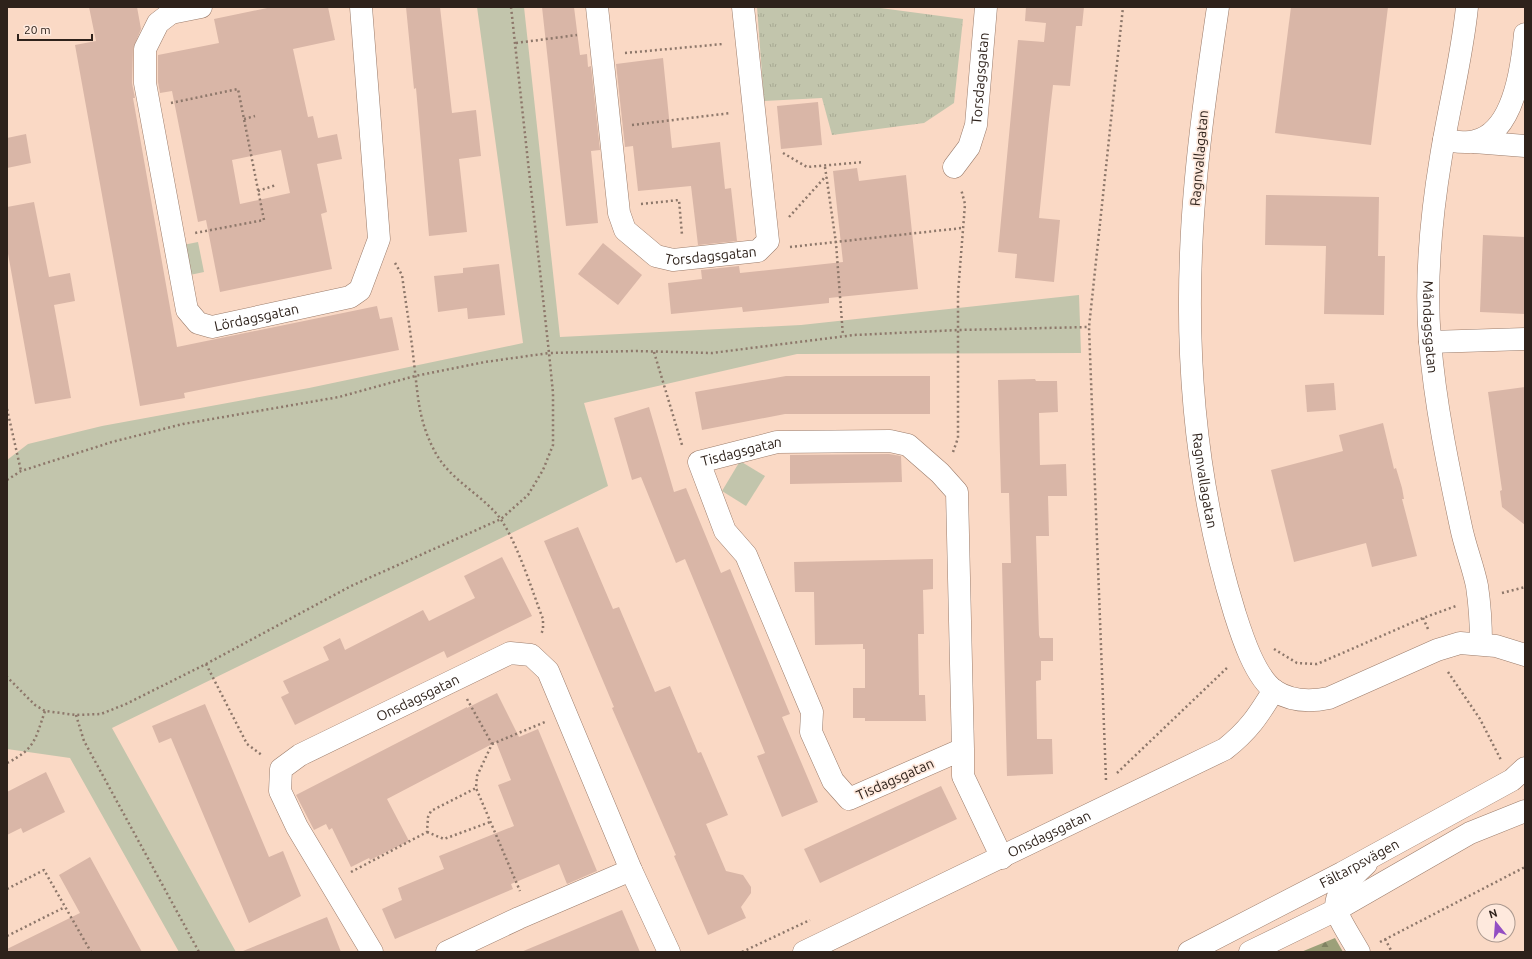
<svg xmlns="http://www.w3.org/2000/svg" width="1532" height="959" font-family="Ubuntu,sans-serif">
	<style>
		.grass { fill: url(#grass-tufts) }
		.forest { fill: url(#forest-firs) }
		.green { fill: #c2c5ac }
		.building { fill: #d9b6a7; fill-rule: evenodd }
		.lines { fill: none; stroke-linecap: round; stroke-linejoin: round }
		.minor-casing { stroke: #9b7c6b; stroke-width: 23 }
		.major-casing { stroke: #9b7c6b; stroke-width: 23 }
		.path { stroke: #8d776a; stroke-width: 2.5; stroke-dasharray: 2 3; stroke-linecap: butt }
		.minor { stroke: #fff; stroke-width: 22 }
		.major { stroke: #fff; stroke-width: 22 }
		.labels { text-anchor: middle; stroke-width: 3.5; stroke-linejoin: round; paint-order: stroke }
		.street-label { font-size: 14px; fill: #2e221b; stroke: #fee9dd }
	</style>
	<defs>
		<pattern id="grass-tufts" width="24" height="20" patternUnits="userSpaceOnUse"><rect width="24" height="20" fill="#c2c5ac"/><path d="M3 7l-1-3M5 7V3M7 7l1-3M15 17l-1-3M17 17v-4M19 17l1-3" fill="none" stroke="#a7a993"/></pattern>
		<pattern id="forest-firs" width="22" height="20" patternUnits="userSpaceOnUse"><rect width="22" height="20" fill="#9ca079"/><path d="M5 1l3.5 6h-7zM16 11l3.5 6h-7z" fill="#808262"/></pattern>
	</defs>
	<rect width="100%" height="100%" fill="#fad9c5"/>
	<!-- grass -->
	<path class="grass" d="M 757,7 L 873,7 L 963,19 L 954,103 L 924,123 L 832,135 L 822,98 L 764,101 Z"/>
	<!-- forest -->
	<path class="forest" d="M 1335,938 L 1343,952 L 1301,952 Z"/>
	<!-- green -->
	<g class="green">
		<path d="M 477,7 L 524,7 L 560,337 L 801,325 L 1079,295 L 1081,353 L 797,354 L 584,403 L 608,486 L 112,728 L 236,952 L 179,952 L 70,758 L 7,749 L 7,460 L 28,444 L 102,426 L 309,388 L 523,343 Z"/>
		<path d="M 198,242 L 204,272 L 185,276 L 178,246 Z"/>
		<path d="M 740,461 L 765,476 L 746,506 L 722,491 Z"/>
	</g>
	<!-- building -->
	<g class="building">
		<path d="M 89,7 L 137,7 L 141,29 L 133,49 L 132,83 L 135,98 L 133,98 L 177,347 L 377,306 L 380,319 L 392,317 L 399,350 L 184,393 L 185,398 L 140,406 L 75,45 L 96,41 Z"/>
		<path d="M 272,7 L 328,7 L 335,40 L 293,49 L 308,117 L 313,116 L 318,138 L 337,134 L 342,159 L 317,164 L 327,212 L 321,214 L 332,269 L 220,292 L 206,220 L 198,222 L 172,91 L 160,93 L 158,82 L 158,55 L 219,43 L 214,19 ZM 281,150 L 290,193 L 240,204 L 232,160 Z"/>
		<path d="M 406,7 L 440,7 L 452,113 L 476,110 L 481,156 L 459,159 L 467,232 L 429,236 L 416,88 L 414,89 Z"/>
		<path d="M 542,7 L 574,7 L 580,55 L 587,54 L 588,67 L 591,66 L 600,150 L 591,151 L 598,223 L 566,226 Z"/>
		<path d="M 1026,7 L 1084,7 L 1082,26 L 1076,26 L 1070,86 L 1053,85 L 1049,119 L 1039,218 L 1060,220 L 1054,282 L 1015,278 L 1017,254 L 998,252 L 1018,40 L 1044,42 L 1046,23 L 1025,21 Z"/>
		<path d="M 1291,7 L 1388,7 L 1371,145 L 1275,133 Z"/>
		<path d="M 663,58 L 672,148 L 720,142 L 725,189 L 731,188 L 737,241 L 698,245 L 691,186 L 638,191 L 633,146 L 625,147 L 616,64 Z"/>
		<path d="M 818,102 L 822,145 L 781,149 L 777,106 Z"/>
		<path d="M 26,134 L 31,163 L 7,168 L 7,138 Z"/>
		<path d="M 857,168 L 859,181 L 906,175 L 918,289 L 829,298 L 829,303 L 772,309 L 743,312 L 742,307 L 671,314 L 668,283 L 702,279 L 701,270 L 739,266 L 740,273 L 843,262 L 833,171 Z"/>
		<path d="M 1266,195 L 1379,197 L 1378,256 L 1385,256 L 1384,315 L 1324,314 L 1326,246 L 1265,245 Z"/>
		<path d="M 34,202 L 49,277 L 70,273 L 75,301 L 54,305 L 71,398 L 35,404 L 7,248 L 7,207 Z"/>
		<path d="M 1483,235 L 1525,237 L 1525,314 L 1480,312 Z"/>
		<path d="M 603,243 L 642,275 L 618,305 L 578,274 Z"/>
		<path d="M 499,264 L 505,315 L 468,319 L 467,308 L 438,312 L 434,276 L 463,273 L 463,268 Z"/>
		<path d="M 786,376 L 930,376 L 930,414 L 785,414 L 702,430 L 695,392 Z"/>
		<path d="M 1035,379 L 1036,381 L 1057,381 L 1058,412 L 1039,413 L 1040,465 L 1066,464 L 1067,496 L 1048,496 L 1049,536 L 1036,536 L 1039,635 L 1040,638 L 1053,638 L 1053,661 L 1041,661 L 1041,680 L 1036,681 L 1037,739 L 1052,739 L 1053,774 L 1007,776 L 1002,563 L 1011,563 L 1009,493 L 1001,493 L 998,380 Z"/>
		<path d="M 1334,383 L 1336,410 L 1307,412 L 1305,385 Z"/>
		<path d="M 1525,387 L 1525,525 L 1502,507 L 1500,491 L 1502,490 L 1488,392 Z"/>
		<path d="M 649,407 L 674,492 L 686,488 L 721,573 L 730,569 L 790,714 L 782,717 L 818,802 L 782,817 L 757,756 L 765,753 L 685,559 L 676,563 L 641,477 L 632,480 L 614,418 Z"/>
		<path d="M 1383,423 L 1394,469 L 1396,468 L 1402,488 L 1404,499 L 1402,499 L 1417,556 L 1372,567 L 1366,543 L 1294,562 L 1271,470 L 1343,451 L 1339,435 Z"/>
		<path d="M 889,454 L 901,456 L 902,482 L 790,484 L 790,455 Z"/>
		<path d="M 578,527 L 613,609 L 619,607 L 655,692 L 670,686 L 698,753 L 701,752 L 728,815 L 706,824 L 726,871 L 743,875 L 751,887 L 751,893 L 741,907 L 746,918 L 708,935 L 674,856 L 676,855 L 612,708 L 614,707 L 544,541 Z"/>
		<path d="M 502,557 L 532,616 L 447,658 L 444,651 L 295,725 L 281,697 L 289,693 L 283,681 L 329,660 L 323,647 L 340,638 L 345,650 L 423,610 L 429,621 L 475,598 L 464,576 Z"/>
		<path d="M 933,559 L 933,589 L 923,590 L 924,634 L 918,634 L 919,695 L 925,695 L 926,721 L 865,721 L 865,718 L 853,718 L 853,688 L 865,688 L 865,649 L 863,649 L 863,644 L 815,645 L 814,592 L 795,592 L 794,562 Z"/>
		<path d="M 497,693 L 519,737 L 538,729 L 597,871 L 567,884 L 559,864 L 511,884 L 513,889 L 395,939 L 382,909 L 402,900 L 398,888 L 444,869 L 439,856 L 514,826 L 498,785 L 511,780 L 496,742 L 387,799 L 409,841 L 370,860 L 369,858 L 351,867 L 332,828 L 329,830 L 326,824 L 314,830 L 296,795 L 467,707 L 467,708 Z"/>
		<path d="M 205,704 L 269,857 L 283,851 L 301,896 L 249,923 L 171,738 L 159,743 L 152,726 Z"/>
		<path d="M 46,772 L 65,812 L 23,833 L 21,828 L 7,835 L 7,792 Z"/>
		<path d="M 941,786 L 957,819 L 820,883 L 804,849 Z"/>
		<path d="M 90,857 L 142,952 L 7,952 L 7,949 L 80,913 L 59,875 Z"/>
		<path d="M 622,910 L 640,952 L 521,952 Z"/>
		<path d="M 327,917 L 341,952 L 243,952 L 243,951 Z"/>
	</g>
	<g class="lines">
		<defs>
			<g id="minor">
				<path id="s1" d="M 201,7 L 171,13 L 158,23 L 145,49 L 145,83 L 187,310 L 198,323 L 212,327 L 350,297 L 360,290 L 379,239 L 361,7"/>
				<path id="s2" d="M 597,7 L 619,213 L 625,230 L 656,256 L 673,260 L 758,251 L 768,241 L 743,7"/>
				<path id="s3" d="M 1218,7 C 1206,88 1194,171 1191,253 C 1186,374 1199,498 1235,614 C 1242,636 1255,677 1275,691 C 1292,702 1310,702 1329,698 L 1437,650 L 1460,643 L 1496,646 L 1525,655"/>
				<path id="s4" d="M 1467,7 C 1462,57 1449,107 1441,157 C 1431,217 1425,281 1430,341 C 1435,404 1448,466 1461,527 C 1465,547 1473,566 1477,586 C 1480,606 1481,625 1481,644"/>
				<path d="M 1444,140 C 1453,141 1466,144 1475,141 C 1514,132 1522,67 1525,34"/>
				<path d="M 1474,142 L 1525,146"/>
				<path id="s5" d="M 954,167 L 969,147 L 976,125 L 986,7"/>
				<path d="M 1430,342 L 1525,339"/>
				<path id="s6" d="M 963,749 L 849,799 L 833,781 L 811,732 L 812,712 L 746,555 L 725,531 L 699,462 L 777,442 L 890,441 L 908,445 L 940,473 L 957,492 L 963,749 L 963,776 L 1002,858"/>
				<path id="s7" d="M 372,952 L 297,827 L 280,791 L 281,769 L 300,755 L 510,653 L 531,655 L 548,671 L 631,870 L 669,952"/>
				<path d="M 447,952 L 519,918 L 631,870"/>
				<path id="s8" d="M 804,952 L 1225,749 C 1249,730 1258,716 1274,690"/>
				<path d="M 1359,952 C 1332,905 1323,904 1366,864"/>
			</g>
			<g id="major">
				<path id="s9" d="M 1189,952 L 1342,873 L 1512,780 L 1525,768"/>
				<path d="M 1250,952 L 1336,910 L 1470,833 L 1525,811"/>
			</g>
		</defs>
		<!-- minor casing -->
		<use href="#minor" class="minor-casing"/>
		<!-- major casing -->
		<use href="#major" class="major-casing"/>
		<!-- path -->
		<g class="path">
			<path d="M 511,7 L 549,353 L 636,351 L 712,353 L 854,335 L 959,330 L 1089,327"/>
			<path d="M 516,43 L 577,35"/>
			<path d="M 625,53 L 723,44"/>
			<path d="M 171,103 L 238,89 L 264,220 L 195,233"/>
			<path d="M 244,119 L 255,116"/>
			<path d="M 632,125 L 731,113"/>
			<path d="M 783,153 L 807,167 L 864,162"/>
			<path d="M 825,167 L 836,243 L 843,336"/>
			<path d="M 258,191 L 276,185"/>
			<path d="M 641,204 L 679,200 L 682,235"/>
			<path d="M 789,217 L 826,176"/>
			<path d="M 790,247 L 962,228"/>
			<path d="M 395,263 L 402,275 C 406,305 411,334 414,363 C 418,395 418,418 433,448 C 446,476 474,490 494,511 C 514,531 532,591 543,619 L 543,630 L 541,634"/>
			<path d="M 654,352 L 682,445"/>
			<path d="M 7,409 L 21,471"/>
			<path d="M 953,452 L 958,438 L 958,293 L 965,204 L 961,189"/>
			<path d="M 7,480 L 21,471 L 112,442 L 183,424 L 339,397 L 415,376 L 485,362 L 549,353 L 553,393 L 553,445 L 543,470 L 528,495 L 501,519 L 351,586 L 206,664 L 126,704 L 101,714 L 76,715 L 45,711 L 35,705 L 7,677"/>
			<path d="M 1502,593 L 1525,587"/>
			<path d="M 1423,618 L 1428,629"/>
			<path d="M 1274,649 L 1297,663 L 1317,664 L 1423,618 L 1456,606"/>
			<path d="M 206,664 L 247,744 L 263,756"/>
			<path d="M 1448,672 L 1480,719 L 1501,760"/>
			<path d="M 467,699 L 492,744 L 477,776 L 476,788 L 520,891"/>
			<path d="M 76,715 L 84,741 L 199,952"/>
			<path d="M 492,744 L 545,722"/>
			<path d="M 7,763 C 35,749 35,740 45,711"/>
			<path d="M 1117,773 L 1229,666"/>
			<path d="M 1106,780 L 1089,327 L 1123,7"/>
			<path d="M 427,832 L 444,839 L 490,822"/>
			<path d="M 351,872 L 427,832 L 428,817 L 431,811 L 476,788"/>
			<path d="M 7,889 L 44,870 L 91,952"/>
			<path d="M 7,936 L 65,907"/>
			<path d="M 1385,939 L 1392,952"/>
			<path d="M 1380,942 L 1525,867"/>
			<path d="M 742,952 L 810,920"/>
		</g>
		<!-- minor -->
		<use href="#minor" class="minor"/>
		<!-- major -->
		<use href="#major" class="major"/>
	</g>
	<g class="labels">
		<!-- street labels -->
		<g class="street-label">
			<text dy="5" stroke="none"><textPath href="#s5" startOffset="95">Torsdagsgatan</textPath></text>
			<text transform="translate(1199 158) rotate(-85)" y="5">Ragnvallagatan</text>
			<text dy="5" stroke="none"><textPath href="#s2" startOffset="321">Torsdagsgatan</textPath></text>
			<text dy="5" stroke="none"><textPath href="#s1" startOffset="418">Lördagsgatan</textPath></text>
			<text dy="5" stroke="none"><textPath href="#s4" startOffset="323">Måndagsgatan</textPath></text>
			<text dy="5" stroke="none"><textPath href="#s6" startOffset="542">Tisdagsgatan</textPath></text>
			<text dy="5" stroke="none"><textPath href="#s3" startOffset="476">Ragnvallagatan</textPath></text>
			<text dy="5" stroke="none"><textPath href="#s7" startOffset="362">Onsdagsgatan</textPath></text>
			<text transform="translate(895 779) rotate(-24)" y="5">Tisdagsgatan</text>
			<text dy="5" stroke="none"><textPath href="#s8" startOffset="272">Onsdagsgatan</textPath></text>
			<text dy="5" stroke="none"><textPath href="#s9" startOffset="192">Fältarpsvägen</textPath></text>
		</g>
	</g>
	<!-- border -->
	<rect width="1532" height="959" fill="none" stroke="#2e221b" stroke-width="16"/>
	<!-- north arrow -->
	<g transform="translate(1496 923) rotate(343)"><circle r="19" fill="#fee9dd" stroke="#ab998f"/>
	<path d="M0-3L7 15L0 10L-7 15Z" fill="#934ec3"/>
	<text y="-6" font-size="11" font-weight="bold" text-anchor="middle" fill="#2e221b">N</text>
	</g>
	<!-- scale -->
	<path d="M18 34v6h74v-6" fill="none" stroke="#2e221b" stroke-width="2"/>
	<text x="24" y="34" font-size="12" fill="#2e221b" stroke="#fee9dd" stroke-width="3" paint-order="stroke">20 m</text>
</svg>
